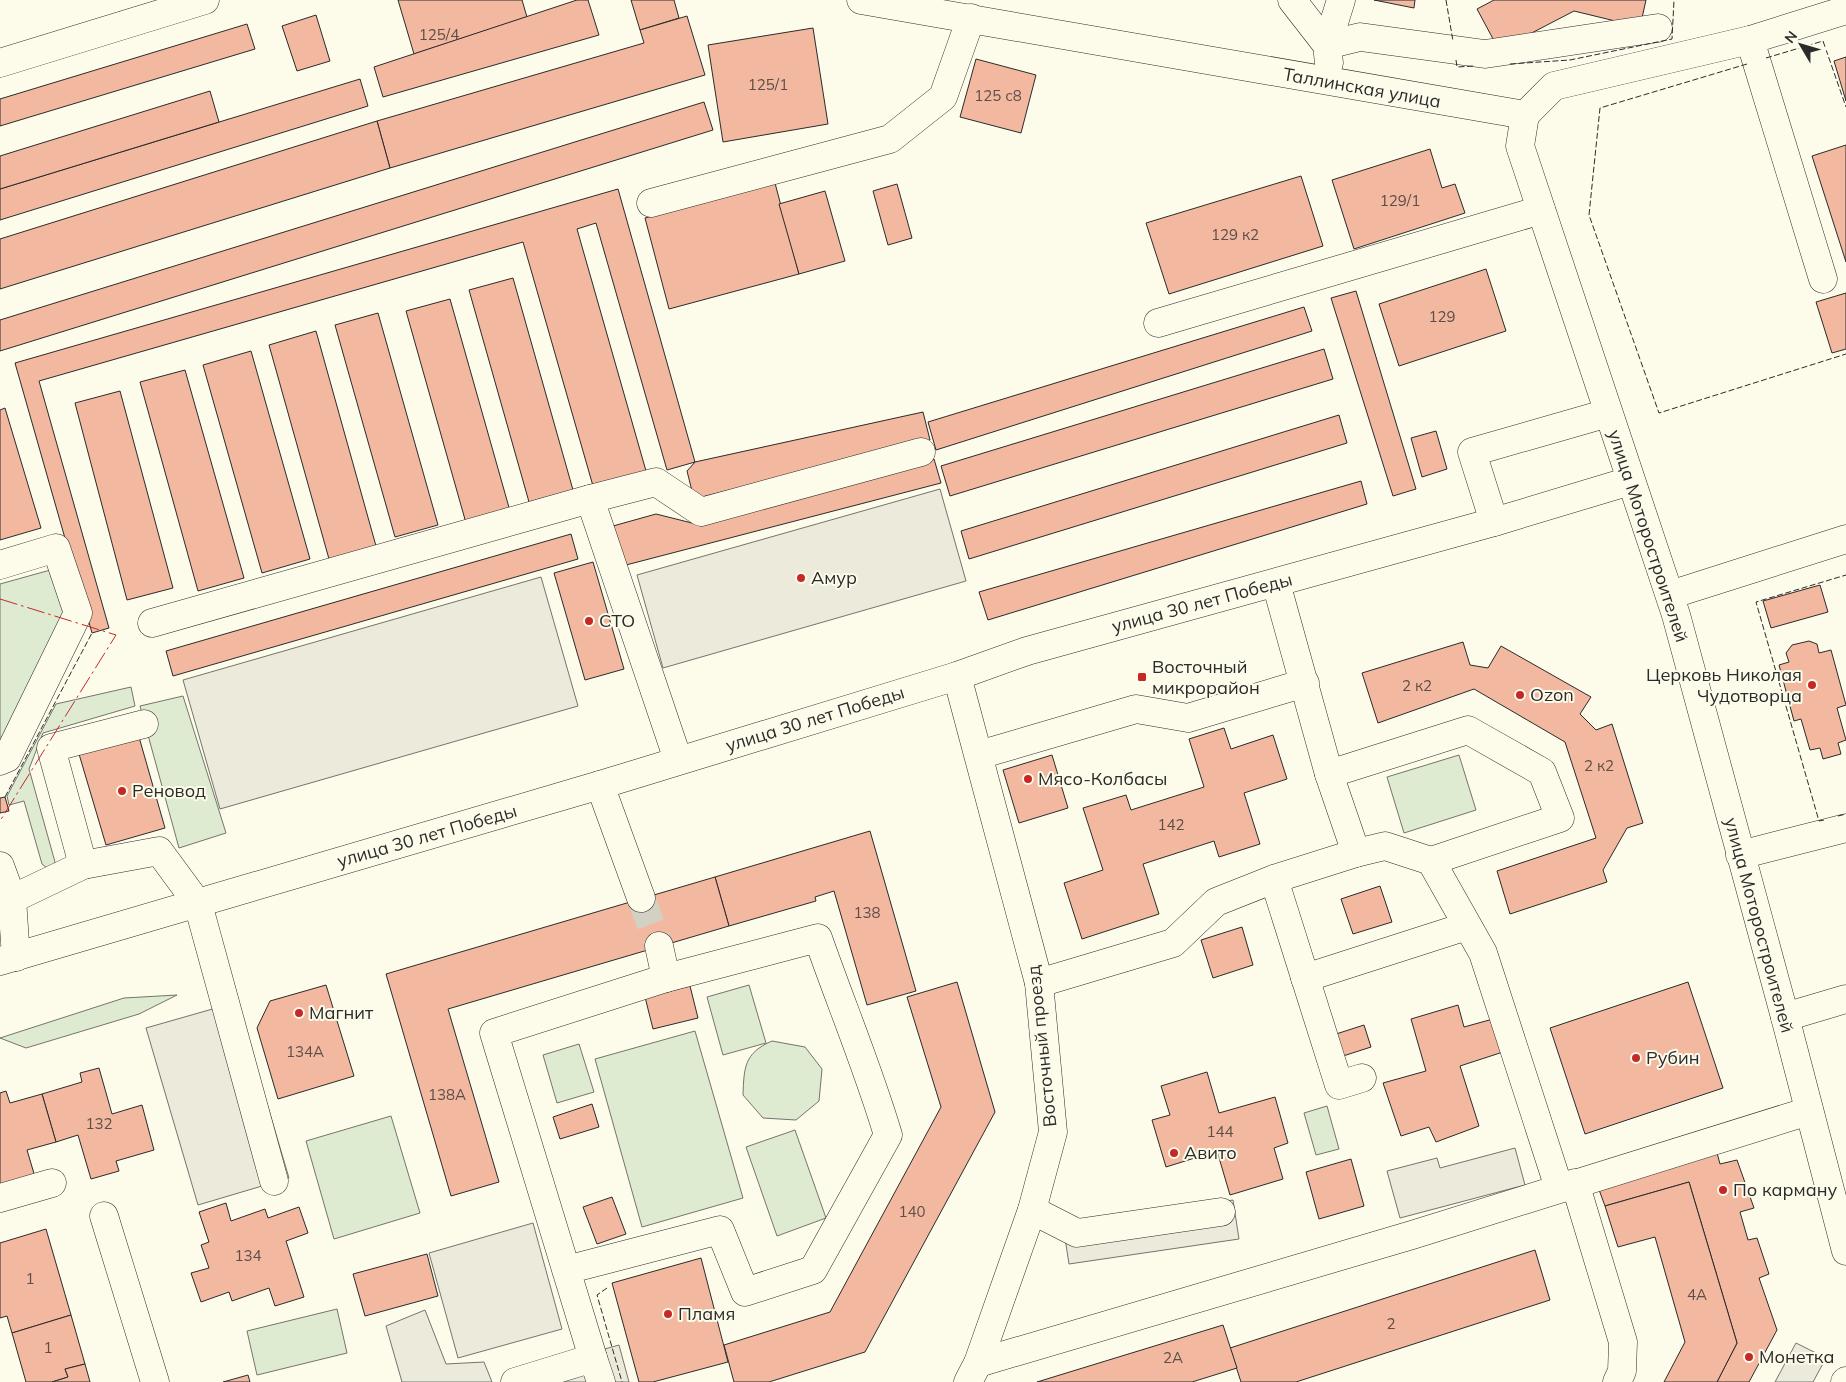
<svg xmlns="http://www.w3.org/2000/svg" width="1846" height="1382" font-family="Mulish,sans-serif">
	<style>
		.green { fill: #deebd1; stroke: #74746e }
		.parking { fill: #eceadb; stroke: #74746e }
		.building { fill: #f2b8a0; stroke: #2b2b2b }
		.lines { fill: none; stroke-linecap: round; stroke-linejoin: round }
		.minor-tunnel { stroke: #d3d1c4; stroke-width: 28; stroke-dasharray: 28 14; stroke-linecap: butt }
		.minor-casing { stroke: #2b2b2b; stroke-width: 29 }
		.minor { stroke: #fdfbea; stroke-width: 28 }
		.fence { stroke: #2b2b2b; stroke-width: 1; stroke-dasharray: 6 2.5; stroke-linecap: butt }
		.power { stroke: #c62828; stroke-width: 1; stroke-dasharray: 18 4 2.5 4; stroke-linecap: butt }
		.poi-dot { fill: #c62828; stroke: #fdfbea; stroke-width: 2 }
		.labels { text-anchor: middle; stroke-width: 4; stroke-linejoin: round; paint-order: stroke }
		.number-label { font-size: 15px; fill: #5d4e48 }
		.street-label { font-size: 18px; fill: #2b2b2b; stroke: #fdfbea }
		.poi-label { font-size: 18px; fill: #2b2b2b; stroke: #fdfbea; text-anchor: start }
	</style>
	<rect width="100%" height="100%" fill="#fdfbea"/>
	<!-- green -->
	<g class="green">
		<path d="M 54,569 L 67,605 L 5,737 L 0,740 L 0,584 Z"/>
		<path d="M 131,687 L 135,706 L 43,733 L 29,769 L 55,862 L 53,866 L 47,868 L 42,864 L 24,801 L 9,805 L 7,796 L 56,704 Z"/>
		<path d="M 183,696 L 226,833 L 179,848 L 140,706 Z"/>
		<path d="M 1459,755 L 1476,810 L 1404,833 L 1387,777 Z"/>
		<path d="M 749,985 L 766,1043 L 723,1055 L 707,997 Z"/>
		<path d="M 177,995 L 139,1014 L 26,1048 L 0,1038 L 124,998 Z"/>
		<path d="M 695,1031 L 743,1198 L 642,1227 L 595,1059 Z"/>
		<path d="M 772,1041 L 805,1047 L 822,1069 L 819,1101 L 796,1120 L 763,1118 L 743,1095 C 744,1068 744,1053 772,1041 Z"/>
		<path d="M 579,1044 L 594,1092 L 557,1103 L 543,1055 Z"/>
		<path d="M 1327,1106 L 1339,1149 L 1316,1155 L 1304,1113 Z"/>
		<path d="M 391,1116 L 420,1213 L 334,1239 L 306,1141 Z"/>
		<path d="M 795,1130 L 826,1218 L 777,1236 L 746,1147 Z"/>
		<path d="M 337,1309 L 347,1353 L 257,1375 L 247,1331 Z"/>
	</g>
	<!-- parking -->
	<g class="parking">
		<path d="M 940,489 L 966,581 L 663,668 L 637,575 Z"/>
		<path d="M 541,577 L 578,706 L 220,809 L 183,680 Z"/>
		<path d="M 237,1002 L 289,1178 L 198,1205 L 146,1028 Z"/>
		<path d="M 1515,1148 L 1525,1185 L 1400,1218 L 1387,1171 L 1437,1158 L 1440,1168 Z"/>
		<path d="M 1233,1200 L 1239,1239 L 1069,1264 L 1063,1225 Z"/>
		<path d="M 533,1223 L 562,1329 L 458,1358 L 429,1253 Z"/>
		<path d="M 425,1310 L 446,1364 L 484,1362 L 492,1382 L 402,1382 L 386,1326 Z"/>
		<path d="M 1796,1343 L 1826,1358 L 1813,1382 L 1775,1382 Z"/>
		<path d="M 619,1345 L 629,1382 L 529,1382 L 526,1371 Z"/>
	</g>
	<!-- building -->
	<g class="building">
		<path d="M 398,0 L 522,0 L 527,17 L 414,54 Z"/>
		<path d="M 577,0 L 588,0 L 599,35 L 383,97 L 374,67 Z"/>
		<path d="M 631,0 L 674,0 L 679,18 L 640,30 Z"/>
		<path d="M 1374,0 L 1415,0 L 1414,8 Z"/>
		<path d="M 1494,0 L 1646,0 L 1640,27 L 1574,11 L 1499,50 L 1477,9 Z"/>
		<path d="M 316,15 L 330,61 L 297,71 L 282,26 Z"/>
		<path d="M 687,16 L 705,75 L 390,168 L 377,121 L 644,43 L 640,30 Z"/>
		<path d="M 247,24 L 255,49 L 0,126 L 0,99 Z"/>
		<path d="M 813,28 L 828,124 L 723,142 L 708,45 Z"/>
		<path d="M 1846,57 L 1846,101 L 1834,61 Z"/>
		<path d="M 976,59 L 1036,75 L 1021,133 L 960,117 Z"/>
		<path d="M 360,79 L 368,106 L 0,220 L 0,189 Z"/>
		<path d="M 210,91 L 219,122 L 0,189 L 0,156 Z"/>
		<path d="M 704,102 L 713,130 L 0,351 L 0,320 Z"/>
		<path d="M 377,121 L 390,168 L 0,289 L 0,239 Z"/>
		<path d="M 1846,145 L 1846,262 L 1812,156 Z"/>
		<path d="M 1430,149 L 1442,188 L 1455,184 L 1465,213 L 1354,249 L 1332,180 Z"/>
		<path d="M 1301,176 L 1323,246 L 1169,294 L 1146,223 Z"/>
		<path d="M 775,183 L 799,274 L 669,309 L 645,218 Z"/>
		<path d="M 897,184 L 912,238 L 888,245 L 873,191 Z"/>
		<path d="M 618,189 L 695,462 L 667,470 L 596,223 L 577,229 L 646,471 L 593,486 L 523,242 L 39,381 L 109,628 L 92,633 L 15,363 Z"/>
		<path d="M 825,191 L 845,261 L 799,274 L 779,204 Z"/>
		<path d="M 1486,269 L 1506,331 L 1399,366 L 1379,304 Z"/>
		<path d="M 513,278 L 573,490 L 529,502 L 469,290 Z"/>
		<path d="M 1356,291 L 1416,489 L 1393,496 L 1331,298 Z"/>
		<path d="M 1846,293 L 1846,349 L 1832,353 L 1816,302 Z"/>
		<path d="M 450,299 L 510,511 L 466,523 L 406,311 Z"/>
		<path d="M 1304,307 L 1312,331 L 936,450 L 928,422 Z"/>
		<path d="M 378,313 L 438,525 L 395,537 L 335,325 Z"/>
		<path d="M 316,331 L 376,546 L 329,559 L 269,345 Z"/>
		<path d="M 1324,349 L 1333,379 L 950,496 L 941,466 Z"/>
		<path d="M 251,351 L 310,559 L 262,573 L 203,365 Z"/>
		<path d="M 185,370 L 244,578 L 198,591 L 140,382 Z"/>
		<path d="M 120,391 L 173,588 L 127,600 L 75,403 Z"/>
		<path d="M 5,408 L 41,528 L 0,540 L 0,410 Z"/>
		<path d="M 923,412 L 930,440 L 694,499 L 687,471 L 695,462 Z"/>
		<path d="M 1339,415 L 1347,443 L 969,559 L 961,531 Z"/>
		<path d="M 1436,431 L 1447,469 L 1422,477 L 1411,438 Z"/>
		<path d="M 934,459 L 941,483 L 626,565 L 613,526 L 656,514 L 692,523 Z"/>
		<path d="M 1361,481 L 1367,504 L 988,620 L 979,592 Z"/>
		<path d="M 571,534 L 578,559 L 173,676 L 166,651 Z"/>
		<path d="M 593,562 L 624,669 L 585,680 L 554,573 Z"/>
		<path d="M 1820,585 L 1828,612 L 1771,628 L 1763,601 Z"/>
		<path d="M 1809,641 L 1817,644 L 1819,653 L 1831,650 L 1846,705 L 1837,708 L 1846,740 L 1838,743 L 1841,754 L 1823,759 L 1820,748 L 1810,750 L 1801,719 L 1794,721 L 1779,665 L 1789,662 L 1786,653 L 1792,645 Z"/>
		<path d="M 1463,642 L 1470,665 L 1488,668 L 1501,646 L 1591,697 L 1580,714 L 1596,730 L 1612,724 L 1643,823 L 1627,828 L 1603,870 L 1607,882 L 1510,914 L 1497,871 L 1596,838 L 1565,742 L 1474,689 L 1378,723 L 1362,673 Z"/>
		<path d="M 1224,728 L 1231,749 L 1273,735 L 1287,779 L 1244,793 L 1260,844 L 1219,857 L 1214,841 L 1143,864 L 1159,914 L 1082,939 L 1064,883 L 1103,870 L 1083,808 L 1126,795 L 1131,810 L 1204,787 L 1189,739 Z"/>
		<path d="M 139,737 L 165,828 L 106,845 L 79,754 Z"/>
		<path d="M 1052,755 L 1068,808 L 1019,823 L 1003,770 Z"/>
		<path d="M 5,797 L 9,811 L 0,813 L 0,798 Z"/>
		<path d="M 870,831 L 916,991 L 867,1005 L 834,891 L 815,897 L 816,901 L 729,926 L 715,877 Z"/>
		<path d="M 715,877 L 729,926 L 448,1009 L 499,1182 L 451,1196 L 386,974 Z"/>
		<path d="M 1380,886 L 1392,922 L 1353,934 L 1341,899 Z"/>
		<path d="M 1242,927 L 1253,965 L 1213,978 L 1201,940 Z"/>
		<path d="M 957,982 L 995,1112 L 865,1352 L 769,1382 L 734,1382 L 724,1345 L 830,1312 L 941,1107 L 907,997 Z"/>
		<path d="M 1688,982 L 1723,1088 L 1585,1134 L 1550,1028 Z"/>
		<path d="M 326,985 L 354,1076 L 278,1099 L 257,1028 L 270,1001 Z"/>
		<path d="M 690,986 L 698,1018 L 653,1029 L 645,997 Z"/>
		<path d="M 1458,1005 L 1464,1027 L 1493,1019 L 1503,1052 L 1460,1066 L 1479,1126 L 1436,1142 L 1429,1127 L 1401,1136 L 1383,1083 L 1426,1071 L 1411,1019 Z"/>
		<path d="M 1364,1025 L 1371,1047 L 1340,1057 L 1333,1035 Z"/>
		<path d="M 99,1068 L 112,1114 L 142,1105 L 154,1150 L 116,1161 L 119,1171 L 91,1179 L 78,1135 L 56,1142 L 42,1094 L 82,1082 L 80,1073 Z"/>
		<path d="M 1207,1072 L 1219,1113 L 1275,1097 L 1288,1143 L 1274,1148 L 1283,1179 L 1230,1195 L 1217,1151 L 1166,1167 L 1152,1120 L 1170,1115 L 1161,1086 Z"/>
		<path d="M 6,1091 L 10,1103 L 42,1094 L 56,1142 L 27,1150 L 35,1177 L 0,1188 L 0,1093 Z"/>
		<path d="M 592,1104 L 599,1127 L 560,1139 L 553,1117 Z"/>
		<path d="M 1716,1149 L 1720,1164 L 1737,1160 L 1754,1208 L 1740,1212 L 1748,1240 L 1757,1238 L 1769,1274 L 1759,1278 L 1777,1330 L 1749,1382 L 1717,1382 L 1737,1343 L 1689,1182 L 1605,1206 L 1598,1187 Z"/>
		<path d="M 1351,1159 L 1364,1206 L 1319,1219 L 1306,1172 Z"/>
		<path d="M 1689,1182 L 1737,1343 L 1717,1382 L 1664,1382 L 1685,1342 L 1655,1237 L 1618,1247 L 1605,1206 Z"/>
		<path d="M 612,1197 L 626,1234 L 597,1244 L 583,1207 Z"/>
		<path d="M 226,1203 L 231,1221 L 265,1209 L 268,1218 L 299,1207 L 308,1233 L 286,1241 L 304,1297 L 275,1306 L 269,1288 L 232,1301 L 229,1292 L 201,1302 L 191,1273 L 209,1268 L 201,1245 L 209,1242 L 199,1212 Z"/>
		<path d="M 46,1229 L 71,1315 L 12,1333 L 7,1316 L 0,1318 L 0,1243 Z"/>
		<path d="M 1535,1250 L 1550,1300 L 1296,1382 L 1241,1382 L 1230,1348 Z"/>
		<path d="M 427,1254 L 438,1296 L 365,1316 L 353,1274 Z"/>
		<path d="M 701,1258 L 728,1362 L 653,1382 L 639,1382 L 612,1283 Z"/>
		<path d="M 71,1315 L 85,1364 L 65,1369 L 68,1377 L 52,1382 L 26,1382 L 12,1333 Z"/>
		<path d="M 1223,1325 L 1237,1368 L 1192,1382 L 1037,1382 Z"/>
		<path d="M 85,1364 L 90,1382 L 52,1382 L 68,1377 L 65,1369 Z"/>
		<path d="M 248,1375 L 250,1382 L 223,1382 Z"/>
	</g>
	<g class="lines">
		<!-- minor-tunnel -->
		<path class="minor-tunnel" d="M 641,898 L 659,946"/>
		<defs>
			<g id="minor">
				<path d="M 861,0 L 1525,115"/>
				<path d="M 1292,0 L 1327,45 L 1329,63"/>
				<path d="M 1750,40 L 1823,279"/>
				<path d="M 1327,45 L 1360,37 L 1485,54 L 1658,28"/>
				<path d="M 1327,45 L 1341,0"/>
				<path d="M 0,63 L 205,0"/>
				<path d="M 1525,115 L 1520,146 L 1676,615 L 1785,1017 L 1846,1251"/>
				<path d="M 1525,115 L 1554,86 L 1750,40 L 1846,10"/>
				<path d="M 651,203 L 890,139 L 943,97 L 971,18"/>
				<path d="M 1158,323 L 1541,210"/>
				<path d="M 1494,522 L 1472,452 L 1608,413"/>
				<path d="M 0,565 L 56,548 L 78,613 L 7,758 L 0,761"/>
				<path d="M 1276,583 L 1329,774 L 1356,853 L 1385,846 L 1431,861 L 1483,953 L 1559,1188"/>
				<path d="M 1670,595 L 1846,539"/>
				<path d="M 152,623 L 590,499"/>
				<path d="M 957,676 L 1039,983 L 1053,1132 L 1032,1210 L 978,1363 L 968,1382"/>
				<path d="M 979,755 L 1136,709 L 1188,718 L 1305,683"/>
				<path d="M 678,760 L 590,499 L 656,482 L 701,512 L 921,452"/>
				<path d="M 1329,774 L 1468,730 L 1542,772 L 1560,818 L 1431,861"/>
				<path d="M 600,785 L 641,898"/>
				<path d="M 1356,853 L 1274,879 L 1339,1085 L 1362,1078"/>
				<path d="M 1740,855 L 1846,828"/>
				<path d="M 83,865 L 51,748 L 144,724"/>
				<path d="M 0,866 L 12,899 L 16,957"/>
				<path d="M 12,899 L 83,865 L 159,851 L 198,904 L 274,1181"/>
				<path d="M 659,946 L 666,978"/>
				<path d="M 0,961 L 600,785 L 957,676 L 1027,651 L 1494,522 L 1630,481"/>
				<path d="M 1305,978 L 1467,926"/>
				<path d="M 1039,983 L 1173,943 L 1216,902 L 1274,879"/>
				<path d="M 1785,1017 L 1846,999"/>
				<path d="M 1575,1183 L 1623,1342 L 1622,1371 L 1617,1382"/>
				<path d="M 0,1198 L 52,1183"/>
				<path d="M 1032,1210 L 1077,1233 L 1221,1212"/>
				<path d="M 104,1216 L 155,1382"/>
				<path d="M 593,1358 L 601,1382"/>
				<path d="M 978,1363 L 1412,1235 L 1809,1111"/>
				<path d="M 515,1382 L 593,1358 L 494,1033 L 666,978 L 818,938 C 841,1004 868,1068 888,1135 L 813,1270 L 745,1292 L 720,1230 L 566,1270"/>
				<path d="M 1845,1382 L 1846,1381"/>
			</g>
		</defs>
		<!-- minor casing -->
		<use href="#minor" class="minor-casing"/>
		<!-- minor -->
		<use href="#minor" class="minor"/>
		<!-- fence -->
		<g class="fence">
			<path d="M 1446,0 L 1453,41"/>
			<path d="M 1766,58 L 1823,41 L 1846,107"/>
			<path d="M 1456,60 L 1457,67 L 1473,66"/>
			<path d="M 1510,64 L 1570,60 L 1672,39 L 1674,0"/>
			<path d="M 1747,64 L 1600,108 L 1589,215 L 1659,413 L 1846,354"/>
			<path d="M 5,797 L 92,633"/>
			<path d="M 1838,816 L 1846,814"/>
			<path d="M 1824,820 L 1819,821 L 1756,602 L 1846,575"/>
			<path d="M 607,1288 L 597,1295 L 622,1382"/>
		</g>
		<!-- power -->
		<path class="power" d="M 0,599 L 116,635 L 0,821"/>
	</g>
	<!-- markers -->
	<g class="poi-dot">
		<circle cx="801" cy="578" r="5"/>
		<circle cx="589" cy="621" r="5"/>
		<rect x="1137" y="672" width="10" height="10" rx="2.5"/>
		<circle cx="1812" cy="685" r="5"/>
		<circle cx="1520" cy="695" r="5"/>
		<circle cx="1028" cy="779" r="5"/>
		<circle cx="122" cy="791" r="5"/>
		<circle cx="299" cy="1013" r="5"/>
		<circle cx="1636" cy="1058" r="5"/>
		<circle cx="1174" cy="1153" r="5"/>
		<circle cx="1723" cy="1190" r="5"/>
		<circle cx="668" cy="1314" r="5"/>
		<circle cx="1749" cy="1357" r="5"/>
	</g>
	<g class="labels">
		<!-- number labels -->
		<g class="number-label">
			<text x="439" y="40">125/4</text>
			<text x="768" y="90">125/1</text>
			<text x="998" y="101">125 с8</text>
			<text x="1400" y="206">129/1</text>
			<text x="1235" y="240">129 к2</text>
			<text x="1442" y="322">129</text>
			<text x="1417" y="691">2 к2</text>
			<text x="1599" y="771">2 к2</text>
			<text x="1171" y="830">142</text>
			<text x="867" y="918">138</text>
			<text x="305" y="1057">134А</text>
			<text x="447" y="1100">138А</text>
			<text x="99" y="1129">132</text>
			<text x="1220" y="1137">144</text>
			<text x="912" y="1217">140</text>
			<text x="248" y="1261">134</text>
			<text x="30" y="1284">1</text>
			<text x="1697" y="1300">4А</text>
			<text x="1391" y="1329">2</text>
			<text x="48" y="1353">1</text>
			<text x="1173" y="1363">2А</text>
		</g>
		<!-- street labels -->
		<g class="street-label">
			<text transform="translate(1362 88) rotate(10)" y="6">Таллинская улица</text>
			<text transform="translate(1648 536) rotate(72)" y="6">улица Моторостроителей</text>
			<text transform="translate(1202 603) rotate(-15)" y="6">улица 30 лет Победы</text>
			<text transform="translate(815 719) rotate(-17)" y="6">улица 30 лет Победы</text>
			<text transform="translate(427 836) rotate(-16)" y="6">улица 30 лет Победы</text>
			<text transform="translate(1759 925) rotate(75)" y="6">улица Моторостроителей</text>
			<text transform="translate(1042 1046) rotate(-96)" y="6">Восточный проезд</text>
		</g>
		<!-- poi labels -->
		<g class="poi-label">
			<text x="811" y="584">Амур</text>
			<text x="599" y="627">СТО</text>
			<text x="1152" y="673">Восточный<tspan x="1152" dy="21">микрорайон</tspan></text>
			<text x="1802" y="681" text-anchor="end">Церковь Николая<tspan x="1802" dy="21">Чудотворца</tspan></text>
			<text x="1530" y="701">Ozon</text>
			<text x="1038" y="785">Мясо-Колбасы</text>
			<text x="132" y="797">Реновод</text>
			<text x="309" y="1019">Магнит</text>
			<text x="1646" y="1064">Рубин</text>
			<text x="1184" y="1159">Авито</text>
			<text x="1733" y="1196">По карману</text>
			<text x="678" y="1320">Пламя</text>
			<text x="1759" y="1363">Монетка</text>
		</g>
	</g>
	<!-- north arrow -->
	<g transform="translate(1801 45) rotate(308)" stroke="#fdfbea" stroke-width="4" paint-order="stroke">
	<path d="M0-4L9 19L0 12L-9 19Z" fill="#2b2b2b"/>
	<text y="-8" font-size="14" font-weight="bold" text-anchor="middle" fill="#2b2b2b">N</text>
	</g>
</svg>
